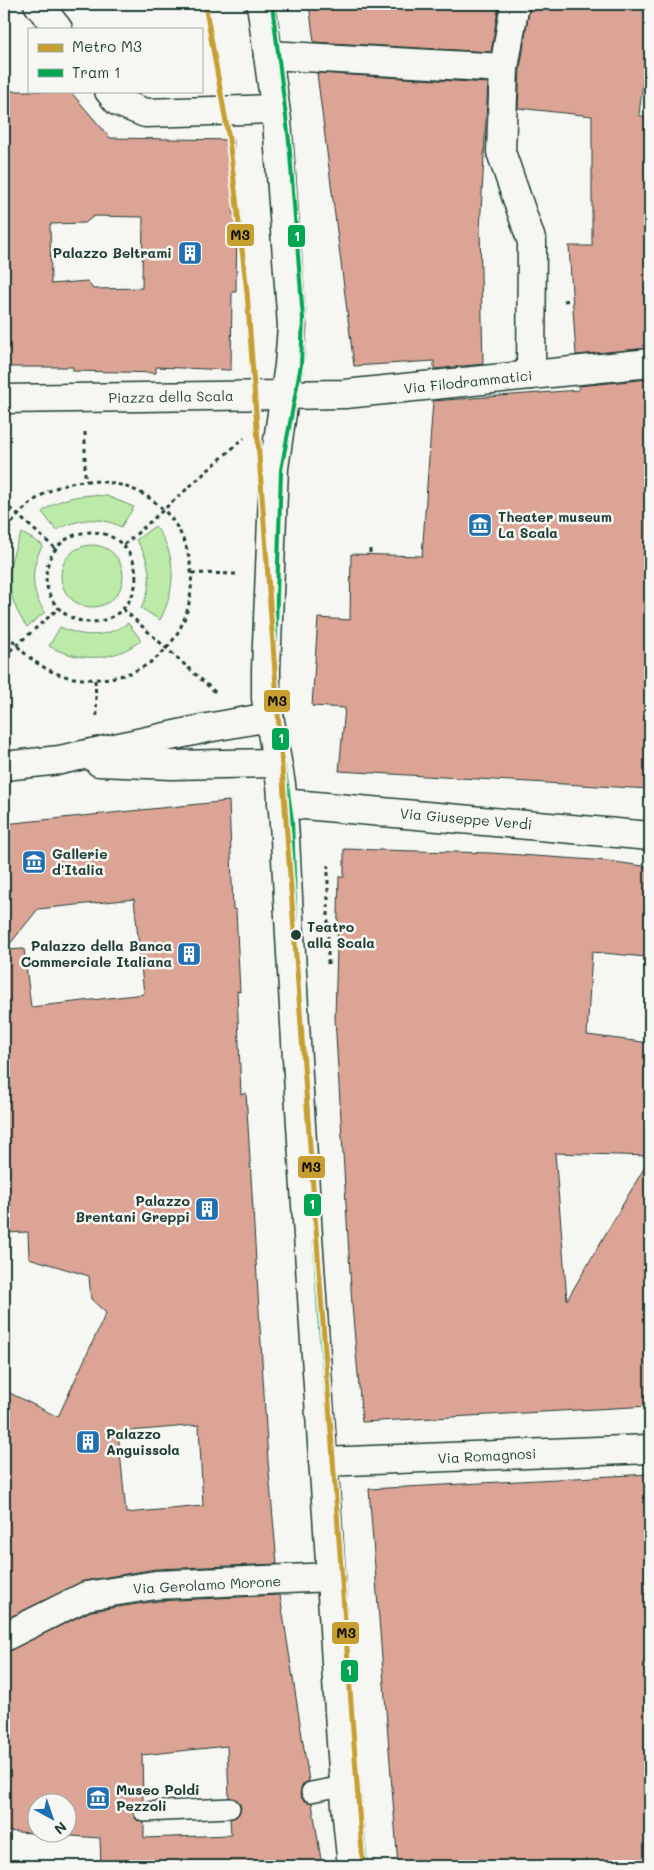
<svg xmlns="http://www.w3.org/2000/svg" width="654" height="1870" font-family="Mali,sans-serif">
	<style>
		.green { fill: #bbeaa9; stroke: #6d946e }
		.building { fill: #dca495; stroke: #1f3d34; fill-rule: evenodd }
		.lines { fill: none; stroke-linecap: round; stroke-linejoin: round }
		.lane-casing { stroke: #1f3d34; stroke-width: 22 }
		.street-casing { stroke: #1f3d34; stroke-width: 31 }
		.path { stroke: #1f3d34; stroke-width: 3; stroke-dasharray: 4 4; stroke-linecap: butt }
		.lane { stroke: #f6f6f2; stroke-width: 19 }
		.street { stroke: #f6f6f2; stroke-width: 28 }
		.tram-1-casing { stroke: #f6f6f2; stroke-width: 8 }
		.tram-1 { stroke: #00a651; stroke-width: 4 }
		.metro-1-casing { stroke: #f6f6f2; stroke-width: 9 }
		.metro-1 { stroke: #c69f30; stroke-width: 5 }
		.stop-dot { fill: #1f3d34; stroke: #f6f6f2; stroke-width: 2 }
		.labels { text-anchor: middle; stroke-width: 5; stroke-linejoin: round; paint-order: stroke }
		.poi-label { font-size: 14px; font-weight: bold; fill: #1f3d34; stroke: #f6f6f2; text-anchor: start }
		.street-label { font-size: 14px; fill: #1f3d34; stroke: #f6f6f2 }
		.stop-label { font-size: 14px; font-weight: bold; fill: #1f3d34; stroke: #f6f6f2; text-anchor: start }
		.line-badge { stroke: #f6f6f2; stroke-width: 2 }
		.badge-label { font-size: 14px; text-anchor: middle; font-weight: bold; fill: #fff }
		.pale-badge-label { font-size: 14px; text-anchor: middle; font-weight: bold; fill: #111 }
	</style>
	<rect width="100%" height="100%" fill="#f6f6f2"/>
	<filter id="ink" filterUnits="userSpaceOnUse"><feTurbulence type="fractalNoise" baseFrequency=".02" numOctaves="2"/><feDisplacementMap in="SourceGraphic" scale="10" xChannelSelector="R" yChannelSelector="G"/><feConvolveMatrix kernelMatrix="1 2 1 2 8 2 1 2 1" color-interpolation-filters="sRGB"/></filter>
	<g filter="url(#ink)">
		<!-- green -->
		<g class="green">
			<path d="M 92,495 L 107,496 L 134,507 L 121,527 C 98,515 79,519 56,530 L 42,512 C 56,500 73,496 92,495 Z"/>
			<path d="M 155,526 C 178,554 176,590 160,620 L 141,608 C 154,586 151,560 136,540 Z"/>
			<path d="M 22,533 L 43,545 C 30,566 30,592 45,612 L 27,627 C 5,598 5,564 22,533 Z"/>
			<circle cx="92" cy="576" r="31"/>
			<path d="M 128,623 L 141,640 C 115,662 78,662 49,646 L 60,627 C 84,638 105,638 128,623 Z"/>
		</g>
		<!-- building -->
		<g class="building">
			<path d="M 309,4 L 499,4 L 491,52 L 314,42 Z"/>
			<path d="M 530,4 L 650,4 L 650,65 L 645,64 L 639,115 L 650,119 L 650,348 L 576,355 L 569,246 L 592,246 L 592,116 L 518,108 L 520,70 Z"/>
			<path d="M 317,73 L 488,83 L 480,229 L 483,364 L 434,369 L 434,361 L 354,366 Z"/>
			<path d="M 4,91 L 70,91 L 110,138 L 234,140 L 233,215 L 237,215 L 236,292 L 232,292 L 231,370 L 156,367 L 156,373 L 121,372 L 73,371 L 73,367 L 4,367 ZM 94,216 L 143,217 L 142,288 L 93,289 L 87,281 L 51,284 L 50,224 L 85,223 Z"/>
			<path d="M 650,379 L 650,789 L 339,771 L 345,708 L 312,706 L 318,618 L 350,620 L 351,554 L 422,556 L 433,401 L 579,390 L 579,386 Z"/>
			<path d="M 229,801 L 233,909 L 236,910 L 240,992 L 237,991 L 241,1095 L 246,1093 L 268,1461 L 277,1564 L 155,1569 L 84,1581 L 4,1620 L 4,1390 L 58,1417 L 106,1313 L 91,1299 L 89,1276 L 29,1258 L 28,1232 L 4,1233 L 4,824 ZM 134,899 L 144,994 L 31,1007 L 24,949 L 5,950 L 38,909 ZM 199,1425 L 203,1506 L 126,1513 L 118,1432 Z"/>
			<path d="M 344,849 L 491,853 L 608,861 L 650,867 L 650,935 L 648,935 L 646,957 L 592,952 L 587,1035 L 650,1043 L 650,1156 L 555,1153 L 567,1300 L 650,1158 L 650,1406 L 362,1422 L 352,1305 L 335,1018 L 339,877 L 344,877 Z"/>
			<path d="M 650,1474 L 650,1866 L 398,1866 L 369,1489 Z"/>
			<path d="M 280,1595 L 309,1781 L 303,1784 L 300,1794 L 303,1800 L 312,1803 L 322,1866 L 101,1866 L 100,1838 L 4,1831 L 4,1653 L 91,1611 L 158,1601 ZM 227,1746 L 229,1797 L 239,1802 L 241,1808 L 236,1817 L 230,1819 L 231,1835 L 144,1838 L 144,1823 L 135,1818 L 133,1812 L 138,1803 L 143,1801 L 142,1755 ZM 38,1802 L 68,1802 L 68,1832 L 38,1832 Z"/>
		</g>
		<g class="lines">
			<defs>
				<g id="lane">
					<path d="M 311,1792 L 343,1786"/>
					<path d="M 144,1812 L 230,1808"/>
				</g>
				<g id="street">
					<path d="M 38,4 L 58,29"/>
					<path d="M 261,4 L 277,121 L 292,326 L 289,365 L 274,468 L 266,669 L 266,698 L 281,784 L 285,838 C 296,1064 311,1289 327,1515 C 335,1632 339,1750 352,1866"/>
					<path d="M 515,4 L 504,68 L 501,152 L 532,242 L 531,375"/>
					<path d="M 268,55 L 504,68"/>
					<path d="M 109,91 L 118,102 L 145,113 L 275,109"/>
					<path d="M 4,399 L 345,394 L 650,363"/>
					<path d="M 99,762 L 171,765 L 276,763"/>
					<path d="M 4,766 L 60,760 L 207,728 L 269,717"/>
					<path d="M 282,803 L 650,836"/>
					<path d="M 323,1462 L 650,1449"/>
					<path d="M 4,1637 L 86,1596 L 156,1585 L 331,1577"/>
				</g>
			</defs>
			<!-- lane casing -->
			<use href="#lane" class="lane-casing"/>
			<!-- street casing -->
			<use href="#street" class="street-casing"/>
			<!-- path -->
			<g class="path">
				<path d="M 564,301 L 571,300"/>
				<path d="M 85,432 L 85,481"/>
				<path d="M 4,503 L 56,549"/>
				<circle cx="91" cy="577" r="45"/>
				<path d="M 4,537 C 18,506 54,481 88,481 C 233,481 223,697 74,678 C 45,674 16,651 4,626"/>
				<path d="M 124,545 L 244,438"/>
				<path d="M 370,553 L 370,548"/>
				<path d="M 192,573 L 237,574"/>
				<path d="M 123,609 L 215,692"/>
				<path d="M 4,656 L 59,608"/>
				<path d="M 95,680 L 97,717"/>
				<path d="M 328,964 L 328,865"/>
			</g>
			<!-- lane -->
			<use href="#lane" class="lane"/>
			<!-- street -->
			<use href="#street" class="street"/>
			<defs>
				<path id="tram-1" d="M 272,4 L 289,141 L 303,318 L 301,365 L 281,470 L 274,690 L 292,821 L 297,954 L 319,1315 L 366,1866"/>
			</defs>
			<!-- tram-1 casing -->
			<use href="#tram-1" class="tram-1-casing"/>
			<!-- tram-1 -->
			<use href="#tram-1" class="tram-1"/>
			<defs>
				<path id="metro-1" d="M 205,4 L 229,139 L 247,292 L 363,1866"/>
			</defs>
			<!-- metro-1 casing -->
			<use href="#metro-1" class="metro-1-casing"/>
			<!-- metro-1 -->
			<use href="#metro-1" class="metro-1"/>
		</g>
	</g>
	<!-- icons -->
	<defs>
		<symbol id="building-square" viewBox="-11 -11 22 22"><rect x="-9" y="-9" width="18" height="18" rx="4" fill="#1f6fb2" stroke="#f6f6f2"/><path d="M-4-6H4V6H1V3H-1V6H-4ZM-2.5-4.3h1.7v1.8h-1.7ZM.8-4.3h1.7v1.8H.8ZM-2.5-1h1.7V.8h-1.7ZM.8-1h1.7V.8H.8Z" fill="#fff"/></symbol>
		<symbol id="museum-square" viewBox="-11 -11 22 22"><rect x="-9" y="-9" width="18" height="18" rx="4" fill="#1f6fb2" stroke="#f6f6f2"/><path d="M0-6L6-3V-2H-6V-3ZM-5-1h2V3h-2ZM-1-1h2V3h-2ZM3-1h2V3H3ZM-6 4H6V6H-6Z" fill="#fff"/></symbol>
	</defs>
	<g fill-rule="evenodd">
		<use href="#building-square" x="176" y="239" width="28" height="28"/>
		<use href="#museum-square" x="466" y="511" width="28" height="28"/>
		<use href="#museum-square" x="20" y="848" width="28" height="28"/>
		<use href="#building-square" x="175" y="940" width="28" height="28"/>
		<use href="#building-square" x="193" y="1195" width="28" height="28"/>
		<use href="#building-square" x="74" y="1428" width="28" height="28"/>
		<use href="#museum-square" x="84" y="1784" width="28" height="28"/>
	</g>
	<!-- markers -->
	<circle class="stop-dot" cx="296" cy="935" r="6"/>
	<g class="labels">
		<!-- poi labels -->
		<g class="poi-label">
			<text x="172" y="258" text-anchor="end">Palazzo Beltrami</text>
			<text x="498" y="522">Theater museum<tspan x="498" dy="16">La Scala</tspan></text>
			<text x="52" y="859">Gallerie<tspan x="52" dy="16">d'Italia</tspan></text>
			<text x="172" y="951" text-anchor="end">Palazzo della Banca<tspan x="172" dy="16">Commerciale Italiana</tspan></text>
			<text x="190" y="1206" text-anchor="end">Palazzo<tspan x="190" dy="16">Brentani Greppi</tspan></text>
			<text x="106" y="1439">Palazzo<tspan x="106" dy="16">Anguissola</tspan></text>
			<text x="116" y="1795">Museo Poldi<tspan x="116" dy="16">Pezzoli</tspan></text>
		</g>
		<!-- street labels -->
		<g class="street-label">
			<text transform="translate(468 382) rotate(-6)" y="5">Via Filodrammatici</text>
			<text transform="translate(171 397) rotate(-1)" y="5">Piazza della Scala</text>
			<text transform="translate(466 819) rotate(5)" y="5">Via Giuseppe Verdi</text>
			<text transform="translate(487 1456) rotate(-3)" y="5">Via Romagnosi</text>
			<text transform="translate(207 1585) rotate(-3)" y="5">Via Gerolamo Morone</text>
		</g>
		<!-- stop labels -->
		<g class="stop-label">
			<text x="307" y="932">Teatro<tspan x="307" dy="16">alla Scala</tspan></text>
		</g>
	</g>
	<g class="line-badge">
		<rect x="226" y="223" width="29" height="24" rx="5" fill="#c69f30"/>
		<rect x="287" y="224" width="19" height="24" rx="5" fill="#00a651"/>
		<rect x="263" y="689" width="28" height="24" rx="5" fill="#c69f30"/>
		<rect x="271" y="727" width="19" height="24" rx="5" fill="#00a651"/>
		<rect x="297" y="1155" width="29" height="24" rx="5" fill="#c69f30"/>
		<rect x="303" y="1193" width="19" height="24" rx="5" fill="#00a651"/>
		<rect x="331" y="1621" width="29" height="24" rx="5" fill="#c69f30"/>
		<rect x="340" y="1659" width="19" height="24" rx="5" fill="#00a651"/>
	</g>
	<g class="badge-label">
		<text x="297" y="241">1</text>
		<text x="281" y="743">1</text>
		<text x="312" y="1209">1</text>
		<text x="349" y="1675">1</text>
	</g>
	<g class="pale-badge-label">
		<text x="240" y="240">M3</text>
		<text x="277" y="706">M3</text>
		<text x="311" y="1172">M3</text>
		<text x="346" y="1638">M3</text>
	</g>
	<!-- margin -->
	<rect width="654" height="1870" fill="none" stroke="#f6f6f2" stroke-width="20"/>
	<rect x="10" y="10" width="634" height="1850" fill="none" stroke="#1f3d34" stroke-width="2" filter="url(#ink)"/>
	<!-- legend -->
	<rect x="28" y="28" width="175" height="65" fill="#f6f6f2" stroke="#a0aca6"/>
	<rect x="38" y="44" width="25" height="8" fill="#c69f30" stroke="#a0aca6"/>
	<text x="72" y="52" font-size="15" fill="#1f3d34">Metro M3</text>
	<rect x="38" y="69" width="25" height="8" fill="#00a651" stroke="#a0aca6"/>
	<text x="72" y="78" font-size="15" fill="#1f3d34">Tram 1</text>
	<!-- north arrow -->
	<g transform="translate(52 1818) rotate(140)"><circle r="24" fill="#f6f6f2" stroke="#a0aca6"/>
	<path d="M0-4L9 19L0 12L-9 19Z" fill="#1f6fb2"/>
	<text y="-8" font-size="14" font-weight="bold" text-anchor="middle" fill="#1f3d34">N</text>
	</g>
</svg>
